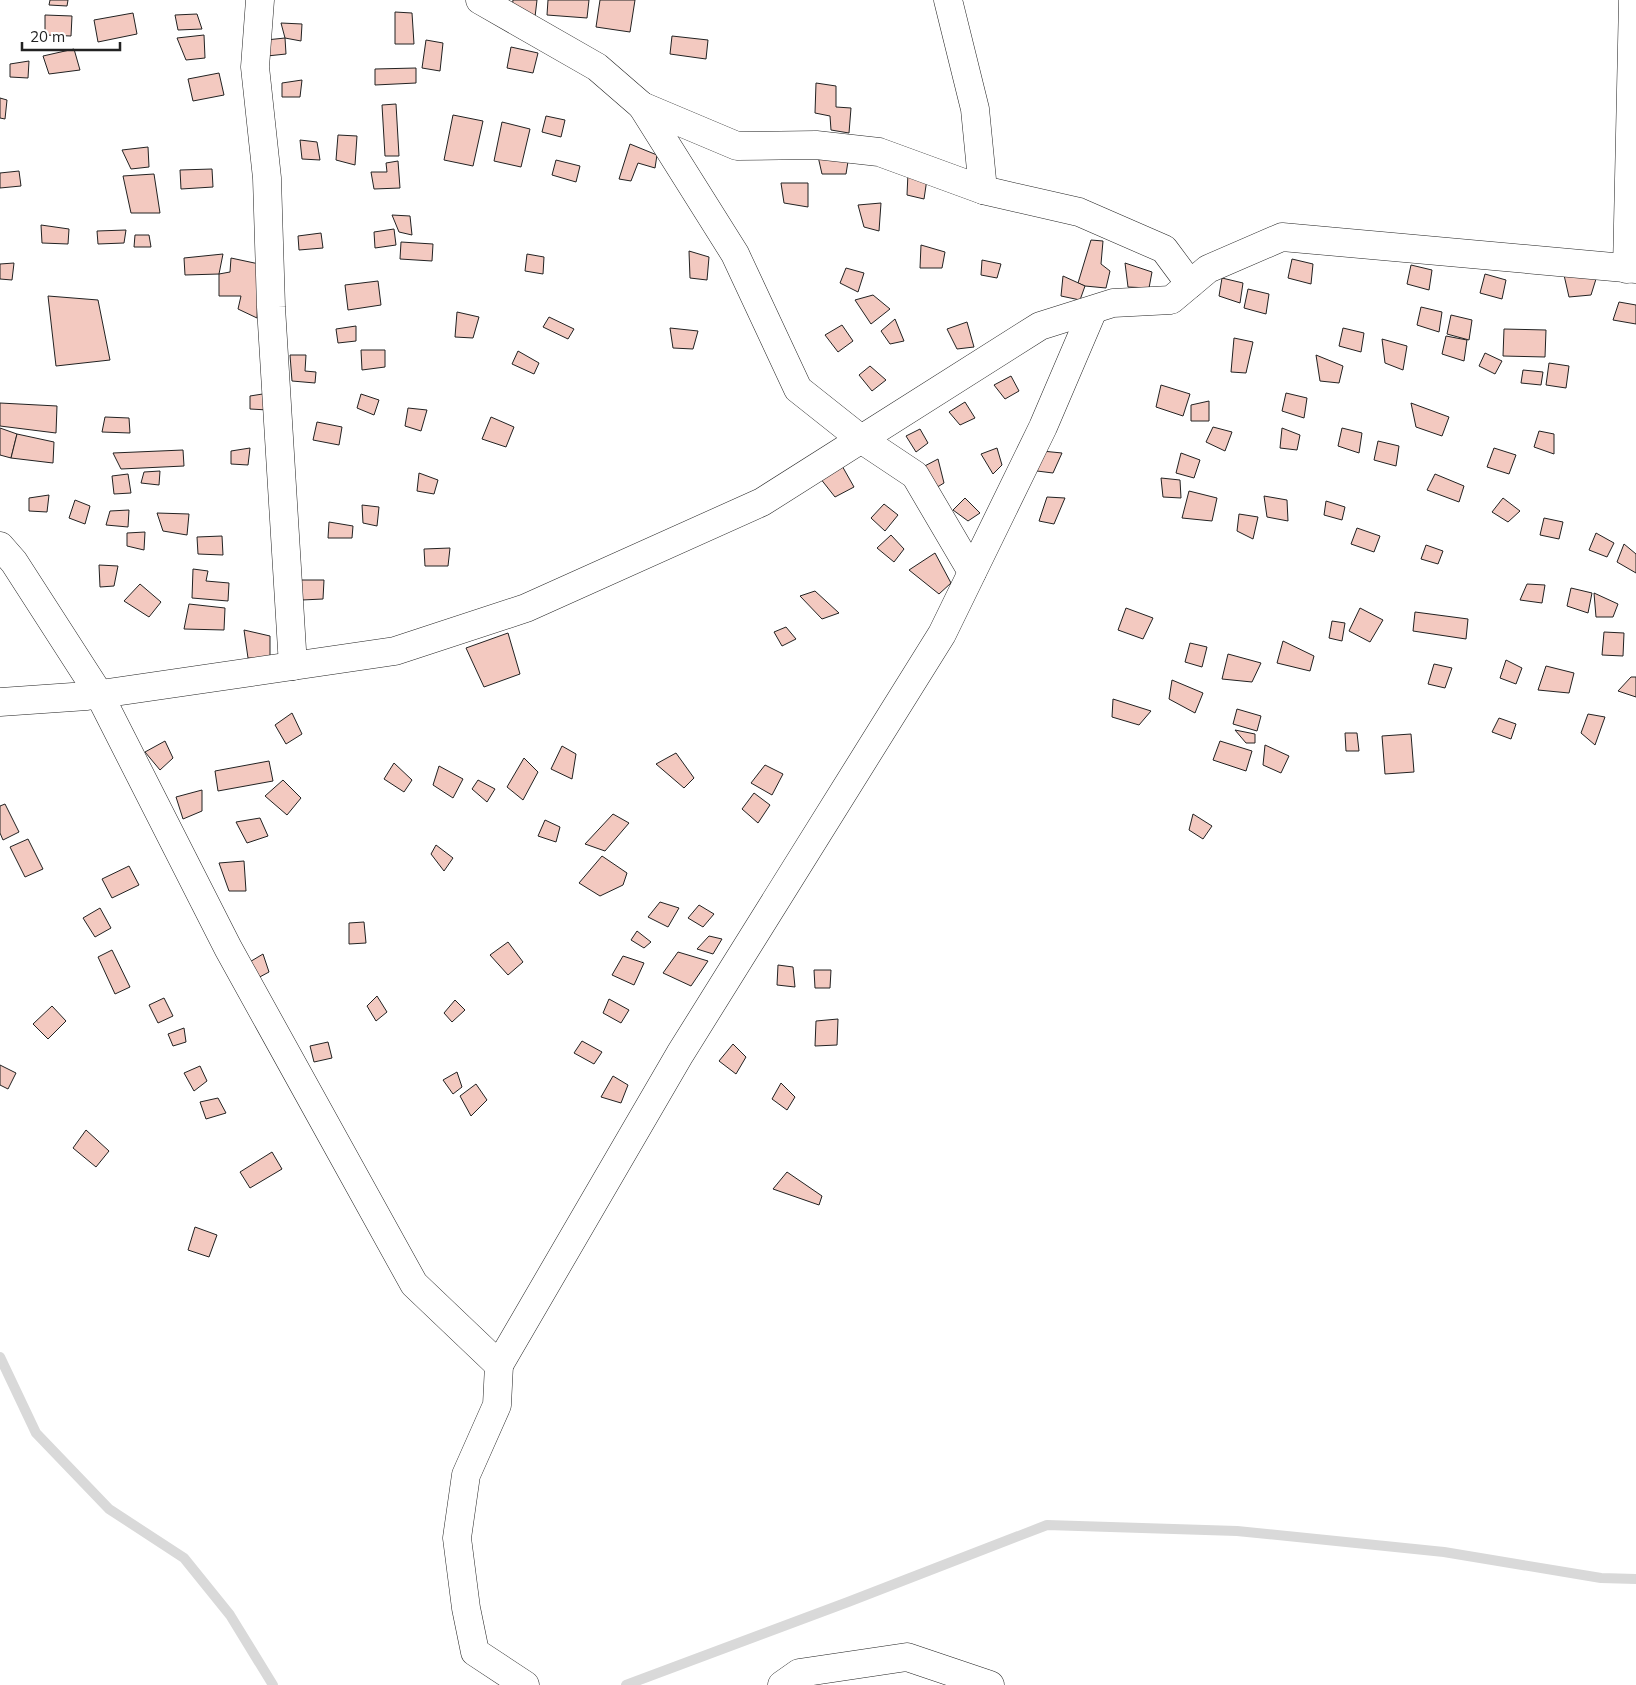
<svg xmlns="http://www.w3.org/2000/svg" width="1636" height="1685" font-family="Mulish,sans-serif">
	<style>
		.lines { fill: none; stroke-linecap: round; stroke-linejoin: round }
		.stream { stroke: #d9d9d9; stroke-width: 10 }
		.building { fill: #f3c9c0; stroke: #222 }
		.street-casing { stroke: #222; stroke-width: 29 }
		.street { stroke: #fff; stroke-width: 28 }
	</style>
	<rect width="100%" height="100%" fill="#fff"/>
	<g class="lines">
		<!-- stream -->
		<g class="stream">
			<path d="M 0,1357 L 36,1433 L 109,1509 L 184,1558 L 230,1615 L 273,1685"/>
			<path d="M 626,1685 L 848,1602 L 1047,1525 L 1237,1531 L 1444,1552 L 1601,1578 L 1636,1579"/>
		</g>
	</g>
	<!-- building -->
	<g class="building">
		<path d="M 50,0 L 68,0 L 67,6 L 49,5 Z"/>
		<path d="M 513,0 L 537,0 L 535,17 L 511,14 Z"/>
		<path d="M 548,0 L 589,0 L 587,18 L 547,15 Z"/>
		<path d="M 600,0 L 635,0 L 630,32 L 596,27 Z"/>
		<path d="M 395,12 L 412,13 L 414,44 L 395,44 Z"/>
		<path d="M 133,13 L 137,34 L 98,42 L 94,20 Z"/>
		<path d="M 197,14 L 202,29 L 178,30 L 175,15 Z"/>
		<path d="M 45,15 L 72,16 L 71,36 L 45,35 Z"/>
		<path d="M 281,23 L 302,24 L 301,41 L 285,38 Z"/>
		<path d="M 204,35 L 205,58 L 186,60 L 177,38 Z"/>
		<path d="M 672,36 L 708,40 L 706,59 L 670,54 Z"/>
		<path d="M 285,38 L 286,54 L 267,56 L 266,40 Z"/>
		<path d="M 426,40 L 443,43 L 440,71 L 422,68 Z"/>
		<path d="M 511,47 L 538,53 L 533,73 L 507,68 Z"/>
		<path d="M 74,49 L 80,70 L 49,74 L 43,56 Z"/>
		<path d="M 29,61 L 28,78 L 10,77 L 10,64 Z"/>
		<path d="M 416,68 L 416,83 L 375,85 L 375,69 Z"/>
		<path d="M 219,73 L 224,95 L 193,101 L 188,79 Z"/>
		<path d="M 302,80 L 300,97 L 282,97 L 282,83 Z"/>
		<path d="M 816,83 L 836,86 L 836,107 L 851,108 L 849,133 L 831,130 L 830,116 L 815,113 Z"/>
		<path d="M 0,98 L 7,100 L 5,119 L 0,118 Z"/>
		<path d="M 396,104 L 399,156 L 385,156 L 382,105 Z"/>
		<path d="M 453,115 L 483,121 L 473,166 L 444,160 Z"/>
		<path d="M 546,116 L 565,120 L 561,137 L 542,132 Z"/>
		<path d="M 502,122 L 530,129 L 521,167 L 494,161 Z"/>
		<path d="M 338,135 L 357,136 L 355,165 L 336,160 Z"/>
		<path d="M 300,140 L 317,142 L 320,160 L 302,159 Z"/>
		<path d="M 630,144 L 657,155 L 655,168 L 638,163 L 631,181 L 619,179 Z"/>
		<path d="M 148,147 L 149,167 L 131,169 L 122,150 Z"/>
		<path d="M 850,149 L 846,174 L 822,174 L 817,152 Z"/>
		<path d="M 556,160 L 580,166 L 576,182 L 552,175 Z"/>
		<path d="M 398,161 L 400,188 L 374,189 L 371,172 L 387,172 L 386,163 Z"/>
		<path d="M 212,169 L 213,187 L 181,189 L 180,170 Z"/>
		<path d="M 19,171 L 21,186 L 0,188 L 0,173 Z"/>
		<path d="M 908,173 L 927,179 L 924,199 L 907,195 Z"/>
		<path d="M 154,174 L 160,213 L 131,213 L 123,176 Z"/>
		<path d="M 781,183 L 808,183 L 808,207 L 784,203 Z"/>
		<path d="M 881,203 L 879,231 L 864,227 L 858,205 Z"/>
		<path d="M 392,215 L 410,216 L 412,235 L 399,232 Z"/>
		<path d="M 41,225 L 69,229 L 68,244 L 42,243 Z"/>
		<path d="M 394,229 L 396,245 L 375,248 L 374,232 Z"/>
		<path d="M 126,230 L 124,243 L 98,244 L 97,231 Z"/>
		<path d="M 321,233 L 323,248 L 299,250 L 298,236 Z"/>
		<path d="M 135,235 L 149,235 L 151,247 L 134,247 Z"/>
		<path d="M 1091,240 L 1103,241 L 1101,264 L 1110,271 L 1106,288 L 1085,286 L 1078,283 Z"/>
		<path d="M 401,242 L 433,244 L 432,261 L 400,259 Z"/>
		<path d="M 921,245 L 945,252 L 942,268 L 920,268 Z"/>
		<path d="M 689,251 L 709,257 L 707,280 L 690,278 Z"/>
		<path d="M 223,254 L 219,274 L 185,275 L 184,258 Z"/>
		<path d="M 527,254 L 544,257 L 543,274 L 525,271 Z"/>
		<path d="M 231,258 L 259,264 L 257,318 L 238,309 L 241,296 L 219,296 L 219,274 L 230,272 Z"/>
		<path d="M 1292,259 L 1313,264 L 1311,284 L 1288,278 Z"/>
		<path d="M 982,260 L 1001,264 L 997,278 L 981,275 Z"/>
		<path d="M 14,263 L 12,280 L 0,279 L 0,264 Z"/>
		<path d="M 1125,263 L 1152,272 L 1149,288 L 1128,287 Z"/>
		<path d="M 1411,265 L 1432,270 L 1429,290 L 1407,284 Z"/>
		<path d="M 846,268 L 864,273 L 858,292 L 840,283 Z"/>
		<path d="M 1485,274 L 1506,280 L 1502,299 L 1480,293 Z"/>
		<path d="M 1564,275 L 1596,279 L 1591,295 L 1569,297 Z"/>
		<path d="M 1063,276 L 1085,286 L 1080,300 L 1061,296 Z"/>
		<path d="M 1222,278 L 1243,283 L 1240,303 L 1219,296 Z"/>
		<path d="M 378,281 L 381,305 L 348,310 L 345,285 Z"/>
		<path d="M 1248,289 L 1269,294 L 1266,314 L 1244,308 Z"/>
		<path d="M 873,295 L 890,309 L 871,324 L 855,300 Z"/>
		<path d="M 48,296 L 98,300 L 110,360 L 56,366 Z"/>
		<path d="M 1619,302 L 1636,305 L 1636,324 L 1613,320 Z"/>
		<path d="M 1421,307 L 1442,312 L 1439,332 L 1417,325 Z"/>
		<path d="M 457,312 L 479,317 L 473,338 L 455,337 Z"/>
		<path d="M 1451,315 L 1472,320 L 1469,340 L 1447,334 Z"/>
		<path d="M 549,317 L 574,329 L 568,339 L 543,327 Z"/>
		<path d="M 895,319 L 904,341 L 890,344 L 881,331 Z"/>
		<path d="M 967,322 L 974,347 L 957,349 L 947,329 Z"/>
		<path d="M 842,325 L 853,341 L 838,352 L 825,335 Z"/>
		<path d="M 356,326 L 356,341 L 338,343 L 336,329 Z"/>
		<path d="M 670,328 L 698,331 L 693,349 L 673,348 Z"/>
		<path d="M 1343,328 L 1364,333 L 1361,352 L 1339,346 Z"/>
		<path d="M 1504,329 L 1546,330 L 1545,357 L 1503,356 Z"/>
		<path d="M 1446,336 L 1467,340 L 1464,361 L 1442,354 Z"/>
		<path d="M 1234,338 L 1253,342 L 1246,373 L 1231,372 Z"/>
		<path d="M 1382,339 L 1407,346 L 1403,370 L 1385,363 Z"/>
		<path d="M 361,350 L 385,350 L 385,367 L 362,370 Z"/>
		<path d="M 518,351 L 539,363 L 534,374 L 512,364 Z"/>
		<path d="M 1485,353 L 1502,361 L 1495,374 L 1479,366 Z"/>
		<path d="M 290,355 L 306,355 L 305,371 L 316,372 L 315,383 L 292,381 Z"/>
		<path d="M 1316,355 L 1343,366 L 1339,383 L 1320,381 Z"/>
		<path d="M 1549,363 L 1569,366 L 1566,388 L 1546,385 Z"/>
		<path d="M 870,366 L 886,380 L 872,391 L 859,375 Z"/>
		<path d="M 1523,370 L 1543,372 L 1541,385 L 1521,383 Z"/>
		<path d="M 1011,376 L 1019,391 L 1005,399 L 994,385 Z"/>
		<path d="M 1161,385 L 1190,394 L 1183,416 L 1156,407 Z"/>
		<path d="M 269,393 L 268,410 L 250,409 L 250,396 Z"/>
		<path d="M 1286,393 L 1307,398 L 1304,418 L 1282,411 Z"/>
		<path d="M 361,394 L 379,400 L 374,415 L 357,408 Z"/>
		<path d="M 1209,401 L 1209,421 L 1191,421 L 1191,405 Z"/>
		<path d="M 965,402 L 975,418 L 960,425 L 949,412 Z"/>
		<path d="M 0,403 L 57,406 L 56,433 L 0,426 Z"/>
		<path d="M 1411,403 L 1449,417 L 1442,436 L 1416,427 Z"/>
		<path d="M 408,408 L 427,410 L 421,431 L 405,426 Z"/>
		<path d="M 105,417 L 129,418 L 130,433 L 102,432 Z"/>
		<path d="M 491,417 L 514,427 L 506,447 L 482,439 Z"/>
		<path d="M 317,422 L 342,427 L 339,445 L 313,440 Z"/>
		<path d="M 1213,427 L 1232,432 L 1225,451 L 1206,442 Z"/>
		<path d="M 0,428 L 17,434 L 11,458 L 0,455 Z"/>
		<path d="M 1282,428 L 1300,435 L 1297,450 L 1280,448 Z"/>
		<path d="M 1342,428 L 1362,433 L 1359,453 L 1338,446 Z"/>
		<path d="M 920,429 L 928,443 L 916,452 L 906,436 Z"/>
		<path d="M 1539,431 L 1554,434 L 1554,454 L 1534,447 Z"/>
		<path d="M 17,434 L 54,442 L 53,463 L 11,458 Z"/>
		<path d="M 1378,441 L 1399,446 L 1396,466 L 1374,460 Z"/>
		<path d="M 250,448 L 248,465 L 231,464 L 231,451 Z"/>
		<path d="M 997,448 L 1002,465 L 993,474 L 981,454 Z"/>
		<path d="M 1494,448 L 1516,455 L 1509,474 L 1487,467 Z"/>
		<path d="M 183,450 L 184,466 L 121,469 L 113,453 Z"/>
		<path d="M 1032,450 L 1062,453 L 1053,473 L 1029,470 Z"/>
		<path d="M 1181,453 L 1200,460 L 1194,478 L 1176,473 Z"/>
		<path d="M 938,459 L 944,483 L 934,489 L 919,469 Z"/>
		<path d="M 841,464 L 854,487 L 835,497 L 820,478 Z"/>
		<path d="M 160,471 L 159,485 L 141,483 L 144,472 Z"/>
		<path d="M 419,473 L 438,480 L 434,494 L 417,491 Z"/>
		<path d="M 128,474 L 131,493 L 114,494 L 112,476 Z"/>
		<path d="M 1435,474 L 1464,486 L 1459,502 L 1427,490 Z"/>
		<path d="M 1161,478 L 1180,480 L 1181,498 L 1163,497 Z"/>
		<path d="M 1189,491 L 1217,498 L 1212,521 L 1182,518 Z"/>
		<path d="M 49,495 L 47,512 L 29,511 L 29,498 Z"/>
		<path d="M 1264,496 L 1287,500 L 1288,521 L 1267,517 Z"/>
		<path d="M 1047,497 L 1065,498 L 1054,524 L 1039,521 Z"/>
		<path d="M 965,498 L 980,513 L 968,521 L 953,510 Z"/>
		<path d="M 1503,498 L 1520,511 L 1508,522 L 1492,512 Z"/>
		<path d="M 75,500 L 90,506 L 85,524 L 69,518 Z"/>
		<path d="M 1326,501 L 1345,507 L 1342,520 L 1324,515 Z"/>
		<path d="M 884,504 L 898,515 L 885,531 L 871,518 Z"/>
		<path d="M 362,505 L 379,507 L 377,526 L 363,523 Z"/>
		<path d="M 129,510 L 128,527 L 106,525 L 110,511 Z"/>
		<path d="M 157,513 L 189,514 L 187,535 L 163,531 Z"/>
		<path d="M 1239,514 L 1258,517 L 1253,539 L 1237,531 Z"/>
		<path d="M 1544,518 L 1563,522 L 1559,539 L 1540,535 Z"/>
		<path d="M 329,522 L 353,526 L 352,538 L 328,538 Z"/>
		<path d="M 1357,528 L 1380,536 L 1374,552 L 1351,544 Z"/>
		<path d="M 145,532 L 144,550 L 127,546 L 127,533 Z"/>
		<path d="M 1596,533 L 1614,543 L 1607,557 L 1589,550 Z"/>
		<path d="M 891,535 L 904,549 L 894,562 L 877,548 Z"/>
		<path d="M 222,536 L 223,555 L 198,554 L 197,537 Z"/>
		<path d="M 1624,544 L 1636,554 L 1636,573 L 1617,562 Z"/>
		<path d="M 1426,545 L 1443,551 L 1438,564 L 1421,559 Z"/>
		<path d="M 450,548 L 448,566 L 425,566 L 424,549 Z"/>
		<path d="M 935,553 L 951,583 L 939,594 L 909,570 Z"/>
		<path d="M 99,565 L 118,566 L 114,586 L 100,587 Z"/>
		<path d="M 193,569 L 208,571 L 206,581 L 229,583 L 228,601 L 192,598 Z"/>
		<path d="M 300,580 L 324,580 L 323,599 L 302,600 Z"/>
		<path d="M 140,584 L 161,602 L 149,617 L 124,601 Z"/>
		<path d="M 1527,584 L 1545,585 L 1542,603 L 1520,600 Z"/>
		<path d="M 1571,588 L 1592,593 L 1588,613 L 1567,606 Z"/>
		<path d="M 815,591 L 839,613 L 822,619 L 800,596 Z"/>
		<path d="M 1594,593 L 1618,604 L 1613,617 L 1596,617 Z"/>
		<path d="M 189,604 L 225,608 L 224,630 L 184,629 Z"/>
		<path d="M 1126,608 L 1153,618 L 1143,639 L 1118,630 Z"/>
		<path d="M 1360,608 L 1383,620 L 1370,642 L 1349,631 Z"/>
		<path d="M 1415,612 L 1468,619 L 1466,639 L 1413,631 Z"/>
		<path d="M 1332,621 L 1345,623 L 1342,641 L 1329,638 Z"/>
		<path d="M 786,627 L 796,639 L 782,646 L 774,632 Z"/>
		<path d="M 244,630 L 270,636 L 270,660 L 248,658 Z"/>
		<path d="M 1604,632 L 1624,633 L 1623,656 L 1602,655 Z"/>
		<path d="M 508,633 L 520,674 L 484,687 L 466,648 Z"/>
		<path d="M 1283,641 L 1314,656 L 1310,671 L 1277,663 Z"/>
		<path d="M 1190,643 L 1207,647 L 1202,667 L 1185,662 Z"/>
		<path d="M 1228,654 L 1261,663 L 1252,682 L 1222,679 Z"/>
		<path d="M 1506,660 L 1522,668 L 1516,684 L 1500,678 Z"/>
		<path d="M 1434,664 L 1452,668 L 1445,688 L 1428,684 Z"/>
		<path d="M 1546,666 L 1574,673 L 1569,693 L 1538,690 Z"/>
		<path d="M 1631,677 L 1636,677 L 1636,697 L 1618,691 Z"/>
		<path d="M 1172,680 L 1203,693 L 1195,713 L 1169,699 Z"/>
		<path d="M 1113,699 L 1151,711 L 1139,725 L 1112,717 Z"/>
		<path d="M 1237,709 L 1261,716 L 1257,731 L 1233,724 Z"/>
		<path d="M 292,713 L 302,734 L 286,744 L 275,725 Z"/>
		<path d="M 1588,714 L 1605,717 L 1595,745 L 1581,733 Z"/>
		<path d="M 1499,718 L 1516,724 L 1511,739 L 1492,732 Z"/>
		<path d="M 1235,730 L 1255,734 L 1255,743 L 1246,743 Z"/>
		<path d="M 1345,733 L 1357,733 L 1359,751 L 1346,751 Z"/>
		<path d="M 1411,734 L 1414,772 L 1385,774 L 1382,736 Z"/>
		<path d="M 165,741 L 173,758 L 160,770 L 145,752 Z"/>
		<path d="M 1220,741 L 1252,751 L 1246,771 L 1213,760 Z"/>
		<path d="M 1265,745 L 1289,756 L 1281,773 L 1263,765 Z"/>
		<path d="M 562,746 L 576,754 L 572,779 L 551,769 Z"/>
		<path d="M 676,753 L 694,778 L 684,788 L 656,764 Z"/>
		<path d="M 524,758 L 538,772 L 523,800 L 507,787 Z"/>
		<path d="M 269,761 L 273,781 L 218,791 L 215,771 Z"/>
		<path d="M 394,763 L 412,780 L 404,792 L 384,779 Z"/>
		<path d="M 765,765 L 783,774 L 772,795 L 751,783 Z"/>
		<path d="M 439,766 L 463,779 L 453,798 L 433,785 Z"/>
		<path d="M 283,780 L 301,798 L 287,815 L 265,796 Z"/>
		<path d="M 478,780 L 495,789 L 487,802 L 472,789 Z"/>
		<path d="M 202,790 L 202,811 L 183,819 L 176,797 Z"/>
		<path d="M 754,793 L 770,805 L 758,823 L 742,809 Z"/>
		<path d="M 5,804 L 19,832 L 3,840 L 0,833 L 0,806 Z"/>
		<path d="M 613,814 L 629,823 L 605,851 L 585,844 Z"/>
		<path d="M 1193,814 L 1212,826 L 1203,839 L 1189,830 Z"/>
		<path d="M 260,818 L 268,836 L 247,843 L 236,822 Z"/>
		<path d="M 545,820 L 560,827 L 556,842 L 538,836 Z"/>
		<path d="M 28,839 L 43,869 L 25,877 L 10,847 Z"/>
		<path d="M 436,845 L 453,858 L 444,871 L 431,854 Z"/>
		<path d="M 602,856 L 627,873 L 623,885 L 600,896 L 579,883 Z"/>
		<path d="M 244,861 L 246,891 L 229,891 L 219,863 Z"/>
		<path d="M 129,866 L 139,885 L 112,898 L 102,879 Z"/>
		<path d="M 660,902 L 679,908 L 668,927 L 648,917 Z"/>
		<path d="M 699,905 L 714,914 L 703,927 L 688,918 Z"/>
		<path d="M 100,908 L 111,928 L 95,937 L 83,918 Z"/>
		<path d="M 364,922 L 366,943 L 349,944 L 349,923 Z"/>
		<path d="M 637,931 L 651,942 L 644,948 L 631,940 Z"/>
		<path d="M 709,936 L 722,939 L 713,954 L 697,949 Z"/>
		<path d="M 508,942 L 523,962 L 508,975 L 490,955 Z"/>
		<path d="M 112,950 L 130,987 L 115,994 L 98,957 Z"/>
		<path d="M 678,952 L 708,961 L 691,986 L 663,973 Z"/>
		<path d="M 263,954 L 269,972 L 256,979 L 248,963 Z"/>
		<path d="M 623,956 L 644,963 L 634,985 L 612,975 Z"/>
		<path d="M 778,965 L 793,967 L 795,987 L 777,985 Z"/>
		<path d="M 814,970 L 831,970 L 830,988 L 815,988 Z"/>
		<path d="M 377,996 L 387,1012 L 376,1021 L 367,1006 Z"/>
		<path d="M 164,998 L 173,1016 L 158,1023 L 149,1005 Z"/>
		<path d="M 609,999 L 629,1010 L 621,1023 L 603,1013 Z"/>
		<path d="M 455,1000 L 465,1010 L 452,1022 L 444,1013 Z"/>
		<path d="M 52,1006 L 66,1021 L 48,1039 L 33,1024 Z"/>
		<path d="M 838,1019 L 837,1045 L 815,1046 L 816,1021 Z"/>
		<path d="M 184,1028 L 186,1042 L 173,1046 L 168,1034 Z"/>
		<path d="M 582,1041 L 602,1052 L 594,1064 L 574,1053 Z"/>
		<path d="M 328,1042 L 332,1058 L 314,1062 L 310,1046 Z"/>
		<path d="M 733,1044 L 746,1057 L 736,1074 L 719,1061 Z"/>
		<path d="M 0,1065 L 16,1073 L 8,1089 L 0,1085 Z"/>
		<path d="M 200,1066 L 207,1081 L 194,1091 L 184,1073 Z"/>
		<path d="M 457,1072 L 462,1087 L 453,1094 L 443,1080 Z"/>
		<path d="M 613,1076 L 628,1085 L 621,1103 L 601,1097 Z"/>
		<path d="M 781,1083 L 795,1097 L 787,1110 L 772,1099 Z"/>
		<path d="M 476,1084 L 487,1100 L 471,1116 L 460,1096 Z"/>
		<path d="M 218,1098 L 226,1113 L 206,1119 L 200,1102 Z"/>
		<path d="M 86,1130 L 109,1151 L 96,1167 L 73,1148 Z"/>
		<path d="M 272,1152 L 282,1169 L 250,1188 L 240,1172 Z"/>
		<path d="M 787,1172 L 822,1196 L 819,1205 L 773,1189 Z"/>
		<path d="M 195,1227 L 217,1235 L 209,1257 L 188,1250 Z"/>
	</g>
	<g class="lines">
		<defs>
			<g id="street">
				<path d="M 260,0 L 255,67 L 267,178 L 271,307 L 293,666"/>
				<path d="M 480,0 L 597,67 L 642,106 L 737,146 L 816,145 L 879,152 L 983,190"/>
				<path d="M 948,0 L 975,109 L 983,190 L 1079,212 L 1164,249 L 1190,284"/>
				<path d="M 642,106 L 735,254 L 798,389 L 861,439 L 915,475 L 972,572"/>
				<path d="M 1627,269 L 1633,0"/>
				<path d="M 0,546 L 14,562 L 99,694 L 228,948 L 414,1284 L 499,1365 L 680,1054 L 942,634 L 1043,427 L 1093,310"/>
				<path d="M 0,702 L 87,696 L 395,651 L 526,608 L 762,502 L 1040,326 L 1113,303 L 1171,300 L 1208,269 L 1282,237 L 1636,269"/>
				<path d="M 499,1365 L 497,1405 L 466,1475 L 457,1538 L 466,1608 L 475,1652 L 525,1685"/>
				<path d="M 782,1685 L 799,1673 L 907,1657 L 990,1685"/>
			</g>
		</defs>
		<!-- street casing -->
		<use href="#street" class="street-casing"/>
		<!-- street -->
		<use href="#street" class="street"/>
	</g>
	<!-- scale -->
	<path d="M22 42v8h98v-8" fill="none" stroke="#222222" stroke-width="2.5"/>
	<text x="30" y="42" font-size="15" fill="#222222" stroke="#ffffff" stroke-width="4" paint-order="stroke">20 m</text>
</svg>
